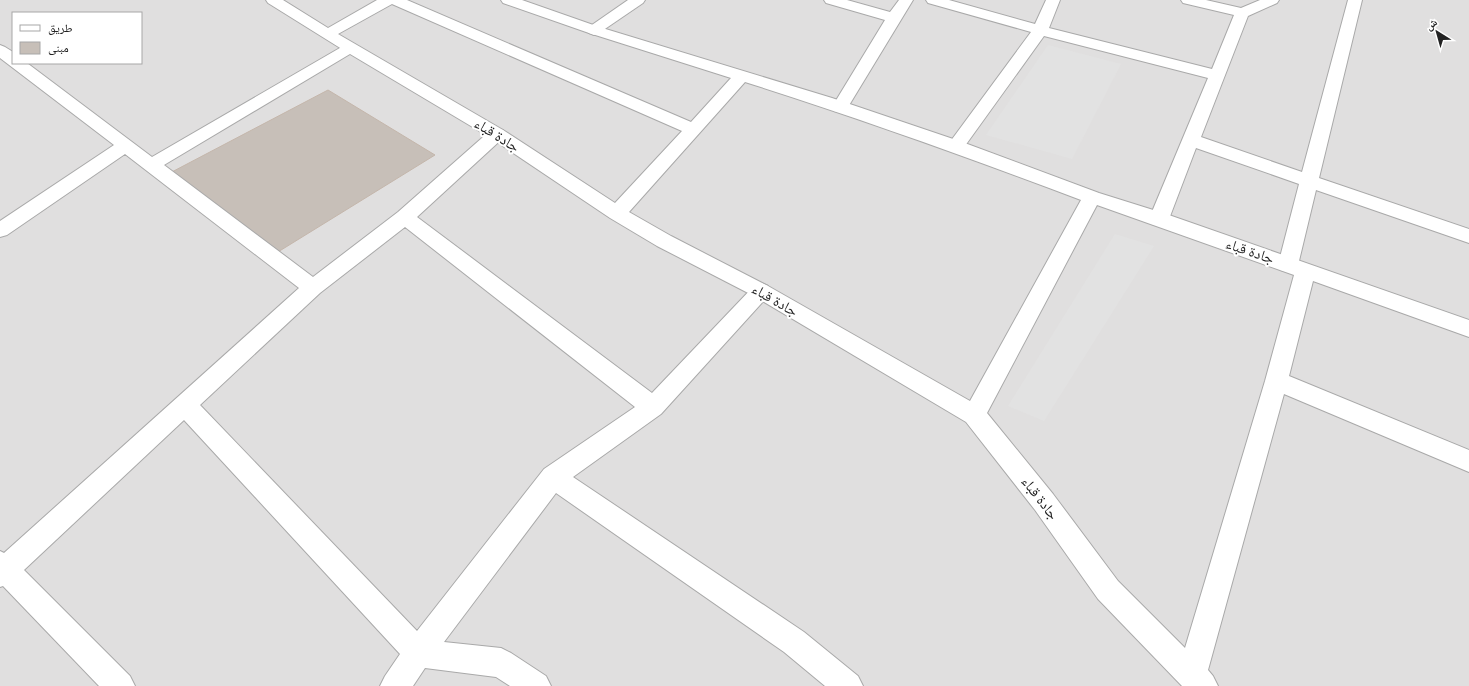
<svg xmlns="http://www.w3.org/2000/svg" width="1469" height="686" font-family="Signika,'Noto Naskh Arabic',sans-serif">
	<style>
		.residential { fill: #e0dfdf; fill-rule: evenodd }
		.parking { fill: #e2e2e2 }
		.building { fill: #c7bfb8; stroke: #c4b6ab }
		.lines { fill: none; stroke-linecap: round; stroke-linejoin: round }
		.pedestrian-casing { stroke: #a9a9a9; stroke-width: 2 }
		.minor-casing { stroke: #a9a9a9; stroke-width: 2 }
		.pedestrian { fill: #fff; fill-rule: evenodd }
		.minor { fill: #fff; fill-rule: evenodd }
		.labels { text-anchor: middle; stroke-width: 4; stroke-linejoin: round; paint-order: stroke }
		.street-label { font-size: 15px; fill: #222; stroke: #fff }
	</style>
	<rect width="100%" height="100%" fill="#f2efe9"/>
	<!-- residential -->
	<path class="residential" d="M 0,0 L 1469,0 L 1469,686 L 0,686 ZM 13,13 L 141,13 L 141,63 L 13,63 Z"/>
	<!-- parking -->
	<g class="parking">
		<path d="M 1048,45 L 1121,64 L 1072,159 L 986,135 Z"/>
		<path d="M 1115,234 L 1154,246 L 1044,421 L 1008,406 Z"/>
	</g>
	<!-- building -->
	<path class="building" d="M 328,90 L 435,155 L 273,255 L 168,174 Z"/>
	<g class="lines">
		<defs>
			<path id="pedestrian" d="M 266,0 L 283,0 L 328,28 L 377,0 L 407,0 L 691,122 L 731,78 L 589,33 L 503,3 L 501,0 L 522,0 L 599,27 L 832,98 L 962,142 L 1099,193 L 1166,214 L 1469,320 L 1469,337 L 1313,281 L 1289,376 L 1469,450 L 1469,472 L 1284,394 L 1208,670 L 1213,676 L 1218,686 L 1182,686 L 1098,599 L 1035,510 L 966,422 L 754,296 L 657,246 L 610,218 L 491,138 L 345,51 L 268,3 ZM 392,4 L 682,131 L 615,203 L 503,130 L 338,34 ZM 745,82 C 859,118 970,158 1081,200 L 970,401 L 768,286 L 671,236 L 629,212 ZM 1097,205 L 1294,275 L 1265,381 L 1185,648 L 1118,581 L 1053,494 L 987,413 Z"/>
			<g id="minor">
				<path d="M 628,0 L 645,0 L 643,3 L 599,33 L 594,35 L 589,33 L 586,30 L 589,27 Z"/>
				<path d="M 824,0 L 847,0 L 890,12 L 899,0 L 913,0 L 848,107 L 846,111 L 840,112 L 834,111 L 832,107 L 885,20 L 826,3 Z"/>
				<path d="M 926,0 L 949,0 L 1035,24 L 1046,0 L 1060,0 L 1049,28 L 1212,69 L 1234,15 L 1183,3 L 1181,0 L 1206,0 L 1241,8 L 1260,0 L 1279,0 L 1277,3 L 1248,16 L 1201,137 L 1302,172 L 1348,0 L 1362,0 L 1319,178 L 1469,229 L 1469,243 L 1316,190 L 1298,265 L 1295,270 L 1288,272 L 1281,270 L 1278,265 L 1299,184 L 1196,148 L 1169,219 L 1166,224 L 1159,226 L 1152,224 L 1149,219 L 1208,78 L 1044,36 L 962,150 L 956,151 L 950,150 L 947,146 L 950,142 L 1031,32 L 928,3 Z"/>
				<path d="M 350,43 L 355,45 L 358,48 L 355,51 L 164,165 L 313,277 L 398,212 L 491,130 L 497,129 L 503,130 L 506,134 L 503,138 L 417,217 L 652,393 L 754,286 L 761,283 L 768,286 L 771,291 L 768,296 L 661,414 L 573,477 L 804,632 L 858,676 L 863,686 L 825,686 L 784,652 L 556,493 L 444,642 L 501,648 L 511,653 L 546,676 L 551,686 L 510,686 L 496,677 L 425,668 L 413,686 L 380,686 L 385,676 L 400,654 L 184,420 L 24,570 L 130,676 L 135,686 L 99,686 L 3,586 L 0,587 L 0,551 L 4,553 L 299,288 L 125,154 L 7,235 L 0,237 L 0,221 L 114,145 L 0,58 L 0,45 L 5,47 L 13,52 L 13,63 L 27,63 L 152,157 L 345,45 ZM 405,227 L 635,407 L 544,469 L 417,631 L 200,405 L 320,293 Z"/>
			</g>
		</defs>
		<!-- pedestrian casing -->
		<use href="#pedestrian" class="pedestrian-casing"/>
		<!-- minor casing -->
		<use href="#minor" class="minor-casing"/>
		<!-- pedestrian -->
		<use href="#pedestrian" class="pedestrian"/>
		<!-- minor -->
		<use href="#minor" class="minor"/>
	</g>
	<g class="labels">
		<!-- street labels -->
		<g class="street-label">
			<text transform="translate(497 135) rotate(32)" y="5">جادة قباء</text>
			<text transform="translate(1250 251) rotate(19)" y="5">جادة قباء</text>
			<text transform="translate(775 300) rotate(30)" y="5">جادة قباء</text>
			<text transform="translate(1040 498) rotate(52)" y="5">جادة قباء</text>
		</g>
	</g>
	<!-- legend -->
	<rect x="12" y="12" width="130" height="52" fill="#ffffff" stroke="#a7a7a7"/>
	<rect x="20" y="25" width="20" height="6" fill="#ffffff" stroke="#a7a7a7"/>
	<text x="48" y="32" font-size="12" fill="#222222">طريق</text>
	<rect x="20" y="42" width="20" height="12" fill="#c7bfb8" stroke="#a7a7a7"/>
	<text x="48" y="52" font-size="12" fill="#222222">مبنى</text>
	<!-- north arrow -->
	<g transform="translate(1437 32) rotate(323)" stroke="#ffffff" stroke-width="3" paint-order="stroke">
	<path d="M0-3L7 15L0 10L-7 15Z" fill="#222222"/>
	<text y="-6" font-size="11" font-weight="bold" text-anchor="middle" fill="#222222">ش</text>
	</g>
</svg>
